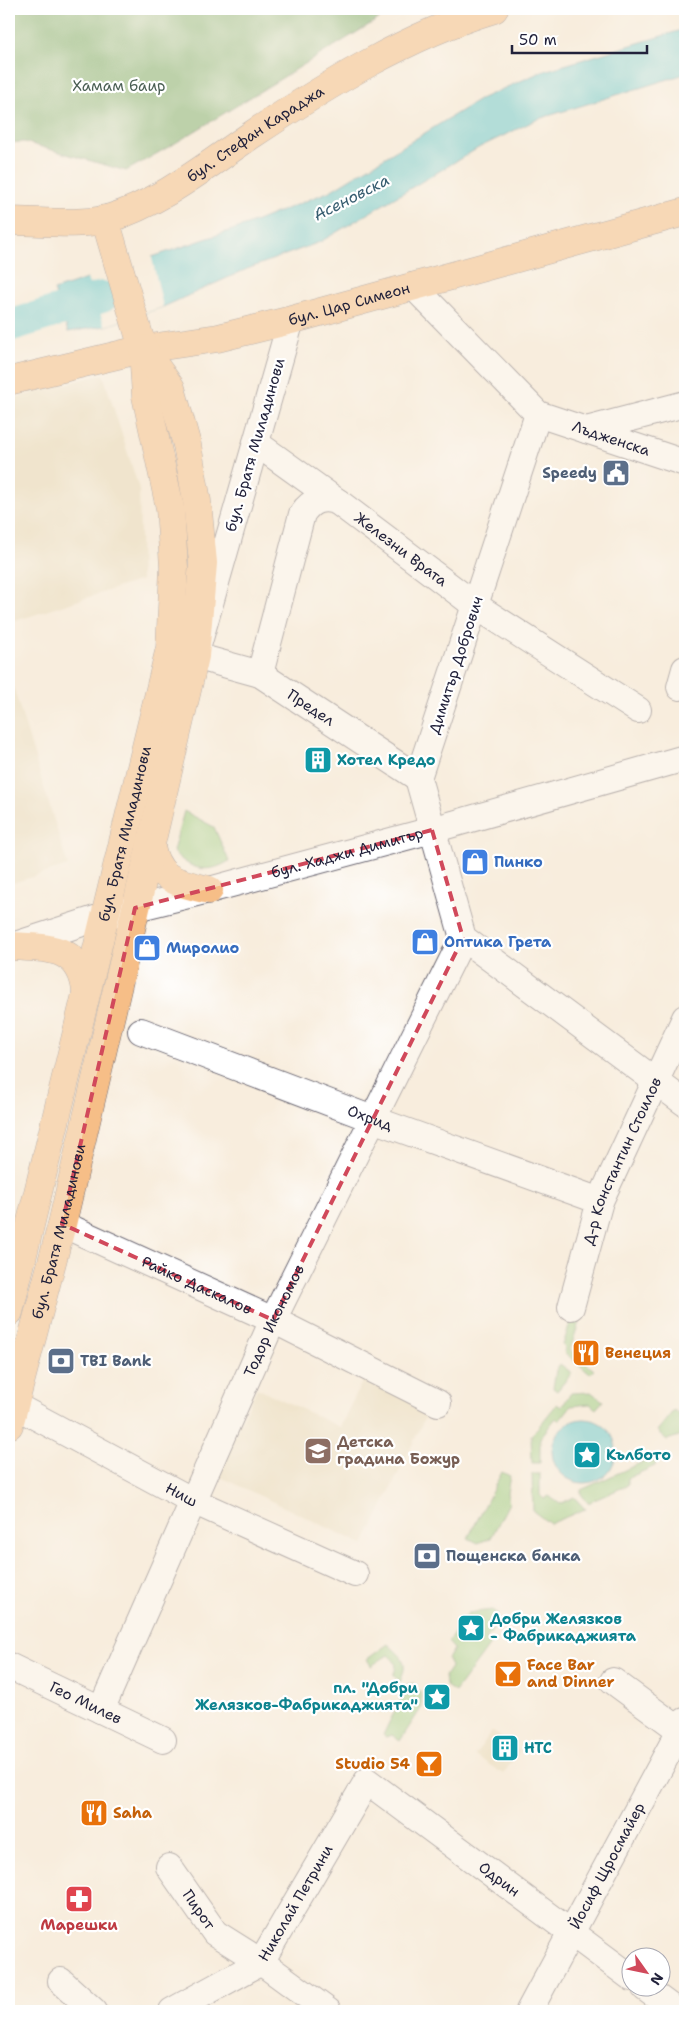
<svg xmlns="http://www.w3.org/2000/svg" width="694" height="2020" font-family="'Shantell Sans',sans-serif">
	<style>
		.built { fill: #e6daba }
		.green { fill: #94cc7f; stroke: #5b775d }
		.forest { fill: #77b06e; stroke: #4c6954 }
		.water { fill: #5ecad2; stroke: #407686 }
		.pier { fill: #f8eddd }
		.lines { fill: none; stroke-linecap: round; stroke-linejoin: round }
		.river { stroke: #5ecad2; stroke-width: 32 }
		.minor-casing { stroke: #6d6974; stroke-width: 28 }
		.major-casing { stroke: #6d6974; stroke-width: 29 }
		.minor { stroke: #fff; stroke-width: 26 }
		.major { stroke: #f6be87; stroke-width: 28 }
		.marked { fill: none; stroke: #d1495b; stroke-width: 4; stroke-dasharray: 10 6; stroke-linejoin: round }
		.labels { text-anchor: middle; stroke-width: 4.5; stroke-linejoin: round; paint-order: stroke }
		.park-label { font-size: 15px; fill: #4a5e53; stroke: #fff }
		.street-label { font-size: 15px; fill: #22223b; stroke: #fff }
		.service-label { font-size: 15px; font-weight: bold; fill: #4e5e75; stroke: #fff; text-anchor: start }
		.culture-label { font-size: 15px; font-weight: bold; fill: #0d838f; stroke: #fff; text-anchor: start }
		.shop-label { font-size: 15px; font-weight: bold; fill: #366cbe; stroke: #fff; text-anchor: start }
		.food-label { font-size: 15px; font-weight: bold; fill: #c56008; stroke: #fff; text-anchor: start }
		.education-label { font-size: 15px; font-weight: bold; fill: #785e54; stroke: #fff; text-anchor: start }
		.health-label { font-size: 15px; font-weight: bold; fill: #be3a42; stroke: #fff }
		.water-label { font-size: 16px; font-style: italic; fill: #375d70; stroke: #fff }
	</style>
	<rect width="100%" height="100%" fill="#fff"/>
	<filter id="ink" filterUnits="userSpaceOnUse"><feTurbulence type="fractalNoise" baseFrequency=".02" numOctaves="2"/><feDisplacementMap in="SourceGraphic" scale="10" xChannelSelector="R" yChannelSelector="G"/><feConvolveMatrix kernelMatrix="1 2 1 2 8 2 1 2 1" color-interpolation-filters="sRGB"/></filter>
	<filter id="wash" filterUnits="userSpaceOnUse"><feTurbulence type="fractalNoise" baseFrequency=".0096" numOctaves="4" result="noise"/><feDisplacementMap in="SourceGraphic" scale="20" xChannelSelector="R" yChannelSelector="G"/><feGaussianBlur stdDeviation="1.12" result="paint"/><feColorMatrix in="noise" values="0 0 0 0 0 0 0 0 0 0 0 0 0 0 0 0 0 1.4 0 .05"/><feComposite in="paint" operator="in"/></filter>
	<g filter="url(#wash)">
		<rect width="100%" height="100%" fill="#f8eddd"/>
		<!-- built -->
		<g class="built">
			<path d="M 103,374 L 139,489 L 141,580 L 9,623 L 9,399 Z"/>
			<path d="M 9,673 L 68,866 L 9,884 Z"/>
			<path d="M 365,1376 L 430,1407 L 364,1545 L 216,1475 L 257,1388 L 340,1427 Z"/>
			<path d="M 492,1731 L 520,1751 L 503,1774 L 475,1755 Z"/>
		</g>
		<!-- green -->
		<g class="green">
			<path d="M 184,811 L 214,827 L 229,861 C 208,875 188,869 173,851 Z"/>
			<path d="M 573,1313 L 581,1316 L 570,1350 L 594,1370 L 590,1374 L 564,1352 L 565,1348 L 563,1345 Z"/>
			<path d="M 560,1364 L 572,1373 L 557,1391 L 553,1388 L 556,1370 Z"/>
			<path d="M 591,1392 L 603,1401 L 596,1409 L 590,1404 L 571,1406 L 559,1421 L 556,1418 L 540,1438 L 540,1463 L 532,1463 L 531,1436 L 557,1404 L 561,1407 L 571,1393 Z"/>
			<path d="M 674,1410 L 685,1419 L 685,1434 L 667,1440 L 657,1431 Z"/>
			<path d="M 649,1459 L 656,1462 L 655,1466 L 628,1478 L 628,1485 L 588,1503 L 581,1494 L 581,1490 Z"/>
			<path d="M 502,1472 L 510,1476 L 507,1493 L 509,1503 L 491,1538 L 478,1543 L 468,1538 Z"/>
			<path d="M 532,1474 L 540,1474 L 540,1495 L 544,1499 L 549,1496 L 560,1504 L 574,1497 L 585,1509 L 550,1524 L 533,1511 Z"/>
			<path d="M 492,1610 L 498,1614 L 490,1624 L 495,1627 L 486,1639 L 491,1643 L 455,1692 L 446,1686 L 445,1676 L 451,1667 L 448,1659 L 454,1649 L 448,1642 L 468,1613 Z"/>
			<path d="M 388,1644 C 403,1658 409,1661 400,1682 L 393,1675 C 398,1665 396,1662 388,1655 L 371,1666 L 367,1659 Z"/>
			<path d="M 415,1683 L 416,1691 L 420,1691 L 422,1707 L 400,1741 L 392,1735 L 386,1737 L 383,1735 L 408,1684 Z"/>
		</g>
		<!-- forest -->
		<path class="forest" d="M 9,9 L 386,9 L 382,17 L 174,144 L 126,171 L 24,142 L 9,143 Z"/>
		<!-- water -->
		<g class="water">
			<path d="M 685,29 L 685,74 L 538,119 L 480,147 L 320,242 L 247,269 L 163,307 L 105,326 L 68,332 L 54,290 L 247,225 L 330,191 L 482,98 L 541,72 Z"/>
			<circle cx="584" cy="1451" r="32"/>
		</g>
		<!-- pier -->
		<path class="pier" d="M 151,254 L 163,307 L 105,326 L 86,276 Z"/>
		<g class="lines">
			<!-- river -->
			<path class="river" d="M 9,326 L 102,297"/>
		</g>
	</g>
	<g filter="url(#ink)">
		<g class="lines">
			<defs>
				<g id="minor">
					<path id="s1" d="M 413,286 L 538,414 L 685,463"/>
					<path id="s2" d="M 291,320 L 195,656 L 260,674 L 418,778"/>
					<path d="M 538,414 L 418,778 L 463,938 L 685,1103"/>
					<path d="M 586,430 L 685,404"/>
					<path d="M 256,443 L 338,502"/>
					<path id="s3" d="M 260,674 L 302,514 C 311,500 323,496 338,502 L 476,606 L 638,710"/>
					<path d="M 680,687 L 685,669"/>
					<path id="s4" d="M 12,946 L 104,916 L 209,890 L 432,830 L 685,758"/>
					<path id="s5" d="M 141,1031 L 375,1120 L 600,1201"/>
					<path id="s6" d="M 62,1224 L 273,1320 L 438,1403"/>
					<path id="s7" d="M 571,1307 L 600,1201 L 685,1018"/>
					<path id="s8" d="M 14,1405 L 193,1501 L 355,1574"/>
					<path id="s9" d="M 9,1666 L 163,1740"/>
					<path d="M 613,1681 L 685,1734"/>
					<path id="s10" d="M 101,1710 L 273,1320 L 463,938"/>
					<path id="s11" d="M 169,1867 L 215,1933 L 261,1962 L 328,2011"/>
					<path d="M 61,1981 L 94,2011"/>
					<path d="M 645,1988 L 676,2011"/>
					<path id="s12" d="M 172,2011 L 261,1962 L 367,1781 L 632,1978"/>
					<path id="s13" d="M 529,2011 L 685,1721"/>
				</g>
				<g id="major">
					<path id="s14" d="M 9,221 C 36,221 82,226 107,219 C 161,203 207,165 253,134 C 327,85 408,35 494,9"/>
					<path id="s15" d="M 9,381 L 143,349 L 218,338 L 291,320 L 685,212"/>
					<path d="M 150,843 C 157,881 176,882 209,890"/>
					<path d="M 12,946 C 48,948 81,946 86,991"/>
					<path id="s16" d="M 9,1312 L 170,648 L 174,567 L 170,508 L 146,396 L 143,349 L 105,219"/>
					<path id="s17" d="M 9,1425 L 62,1224 L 195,656 L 203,563 L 197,501 L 187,445 L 171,388 L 143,349"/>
				</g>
			</defs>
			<!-- minor casing -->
			<use href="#minor" class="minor-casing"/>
			<!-- major casing -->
			<use href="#major" class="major-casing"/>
			<!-- minor -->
			<use href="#minor" class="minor"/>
			<!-- major -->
			<use href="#major" class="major"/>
		</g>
	</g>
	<!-- marked area -->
	<path d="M0 0H694V2020H0ZM 432,830 L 463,938 L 273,1320 L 62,1224 L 135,908 Z" fill="#f8eddd" fill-opacity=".55" fill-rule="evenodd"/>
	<path class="marked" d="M 432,830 L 463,938 L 273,1320 L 62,1224 L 135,908 Z"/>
	<!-- icons -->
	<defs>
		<symbol id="civic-square" viewBox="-11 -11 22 22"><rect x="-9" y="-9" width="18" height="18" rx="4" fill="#5c6f8a" stroke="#fff"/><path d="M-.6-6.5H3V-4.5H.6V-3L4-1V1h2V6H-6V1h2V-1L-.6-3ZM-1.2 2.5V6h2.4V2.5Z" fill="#fff"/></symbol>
		<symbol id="building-square" viewBox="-11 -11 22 22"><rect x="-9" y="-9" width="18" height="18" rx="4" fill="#0f9aa8" stroke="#fff"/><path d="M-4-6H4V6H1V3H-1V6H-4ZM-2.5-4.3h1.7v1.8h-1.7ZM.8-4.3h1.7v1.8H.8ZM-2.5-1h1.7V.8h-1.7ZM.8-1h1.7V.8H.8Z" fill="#fff"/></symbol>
		<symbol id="shop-square" viewBox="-11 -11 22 22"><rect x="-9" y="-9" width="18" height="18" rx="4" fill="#3f7fe0" stroke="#fff"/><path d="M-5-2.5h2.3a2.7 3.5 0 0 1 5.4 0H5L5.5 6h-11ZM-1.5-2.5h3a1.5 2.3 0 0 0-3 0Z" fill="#fff"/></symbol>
		<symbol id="restaurant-square" viewBox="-11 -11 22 22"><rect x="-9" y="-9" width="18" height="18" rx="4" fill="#e8710a" stroke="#fff"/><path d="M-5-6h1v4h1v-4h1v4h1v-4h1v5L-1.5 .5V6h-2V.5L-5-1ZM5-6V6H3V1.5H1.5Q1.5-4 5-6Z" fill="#fff"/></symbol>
		<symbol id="bank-square" viewBox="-11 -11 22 22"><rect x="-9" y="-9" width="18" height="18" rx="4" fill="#5c6f8a" stroke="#fff"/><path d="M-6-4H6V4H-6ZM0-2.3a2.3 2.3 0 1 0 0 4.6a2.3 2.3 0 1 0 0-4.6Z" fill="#fff"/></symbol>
		<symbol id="school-square" viewBox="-11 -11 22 22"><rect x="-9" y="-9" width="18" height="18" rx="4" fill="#8d6e63" stroke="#fff"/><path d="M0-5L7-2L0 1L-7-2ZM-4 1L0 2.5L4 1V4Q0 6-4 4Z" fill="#fff"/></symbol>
		<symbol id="sight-square" viewBox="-11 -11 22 22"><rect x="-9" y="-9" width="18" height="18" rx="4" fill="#0f9aa8" stroke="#fff"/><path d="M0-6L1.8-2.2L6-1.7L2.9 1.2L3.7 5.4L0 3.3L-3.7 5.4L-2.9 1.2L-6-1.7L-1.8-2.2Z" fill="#fff"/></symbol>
		<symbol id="bar-square" viewBox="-11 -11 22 22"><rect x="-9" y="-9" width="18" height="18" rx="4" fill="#e8710a" stroke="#fff"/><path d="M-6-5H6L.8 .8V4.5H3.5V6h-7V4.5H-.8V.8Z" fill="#fff"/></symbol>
		<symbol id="pharmacy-square" viewBox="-11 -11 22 22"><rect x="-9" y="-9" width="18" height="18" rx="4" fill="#e0444e" stroke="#fff"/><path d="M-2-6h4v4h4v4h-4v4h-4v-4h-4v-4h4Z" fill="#fff"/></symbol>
	</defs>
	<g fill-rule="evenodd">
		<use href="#civic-square" x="600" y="457" width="32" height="32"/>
		<use href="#building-square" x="302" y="744" width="32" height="32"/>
		<use href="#shop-square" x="459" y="846" width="32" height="32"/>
		<use href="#shop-square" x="409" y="926" width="32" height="32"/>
		<use href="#shop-square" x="131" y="932" width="32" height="32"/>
		<use href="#restaurant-square" x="570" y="1337" width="32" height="32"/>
		<use href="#bank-square" x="45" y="1345" width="32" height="32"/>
		<use href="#school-square" x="302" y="1435" width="32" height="32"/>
		<use href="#sight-square" x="571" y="1439" width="32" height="32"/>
		<use href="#bank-square" x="411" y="1540" width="32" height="32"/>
		<use href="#sight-square" x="455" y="1612" width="32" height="32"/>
		<use href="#bar-square" x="492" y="1658" width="32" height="32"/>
		<use href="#sight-square" x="421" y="1681" width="32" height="32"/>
		<use href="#building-square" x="489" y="1732" width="32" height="32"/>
		<use href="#bar-square" x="413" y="1748" width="32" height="32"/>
		<use href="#restaurant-square" x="78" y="1797" width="32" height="32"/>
		<use href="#pharmacy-square" x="63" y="1883" width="32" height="32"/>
	</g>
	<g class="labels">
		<!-- park labels -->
		<g class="park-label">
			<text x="119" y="91">Хамам баир</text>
		</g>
		<!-- street labels -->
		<g class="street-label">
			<text dy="5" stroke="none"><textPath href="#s14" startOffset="270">бул. Стефан Караджа</textPath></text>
			<text dy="5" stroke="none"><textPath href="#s15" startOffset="349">бул. Цар Симеон</textPath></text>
			<text dy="5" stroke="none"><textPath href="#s1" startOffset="256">Лъдженска</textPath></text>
			<text transform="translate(255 445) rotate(-74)" y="5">бул. Братя Миладинови</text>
			<text dy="5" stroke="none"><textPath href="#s3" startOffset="286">Железни Врата</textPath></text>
			<text transform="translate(456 665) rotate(-72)" y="5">Димитър Добрович</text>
			<text dy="5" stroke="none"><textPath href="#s2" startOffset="478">Предел</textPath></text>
			<text dy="5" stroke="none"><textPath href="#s16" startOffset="492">бул. Братя Миладинови</textPath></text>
			<text dy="5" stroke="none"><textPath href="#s4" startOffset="348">бул. Хаджи Димитър</textPath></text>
			<text dy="5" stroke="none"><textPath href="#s5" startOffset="245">Охрид</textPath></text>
			<text dy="5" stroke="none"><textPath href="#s7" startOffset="155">Д-р Константин Стоилов</textPath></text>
			<text dy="5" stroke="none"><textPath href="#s17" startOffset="200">бул. Братя Миладинови</textPath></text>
			<text dy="5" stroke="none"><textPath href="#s6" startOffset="148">Райко Даскалов</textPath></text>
			<text dy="5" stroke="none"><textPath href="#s10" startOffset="426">Тодор Икономов</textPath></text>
			<text dy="5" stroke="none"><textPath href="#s8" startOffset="190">Ниш</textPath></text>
			<text dy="5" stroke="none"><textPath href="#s9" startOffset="85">Гео Милев</textPath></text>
			<text dy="5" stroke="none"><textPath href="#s13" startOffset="165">Йосиф Щросмайер</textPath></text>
			<text dy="5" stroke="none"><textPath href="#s12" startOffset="476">Одрин</textPath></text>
			<text dy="5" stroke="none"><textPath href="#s12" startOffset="170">Николай Петрини</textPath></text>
			<text dy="5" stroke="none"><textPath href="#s11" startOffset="52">Пирот</textPath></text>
		</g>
		<!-- service labels -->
		<g class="service-label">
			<text x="597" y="478" text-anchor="end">Speedy</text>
			<text x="80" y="1366">TBI Bank</text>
			<text x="446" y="1561">Пощенска банка</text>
		</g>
		<!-- culture labels -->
		<g class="culture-label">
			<text x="337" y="765">Хотел Кредо</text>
			<text x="606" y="1460">Кълбото</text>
			<text x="490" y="1624">Добри Желязков<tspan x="490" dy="17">- Фабрикаджията</tspan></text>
			<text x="418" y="1693" text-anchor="end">пл. "Добри<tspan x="418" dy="17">Желязков-Фабрикаджията"</tspan></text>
			<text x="524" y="1753">НТС</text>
		</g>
		<!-- shop labels -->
		<g class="shop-label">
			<text x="494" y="867">Пинко</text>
			<text x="444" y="947">Оптика Грета</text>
			<text x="166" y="953">Миролио</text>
		</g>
		<!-- food labels -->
		<g class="food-label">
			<text x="605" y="1358">Венеция</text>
			<text x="527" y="1670">Face Bar<tspan x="527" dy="17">and Dinner</tspan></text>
			<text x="410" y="1769" text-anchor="end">Studio 54</text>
			<text x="113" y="1818">Saha</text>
		</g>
		<!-- education labels -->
		<g class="education-label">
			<text x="337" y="1447">Детска<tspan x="337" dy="17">градина Божур</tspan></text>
		</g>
		<!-- health labels -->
		<g class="health-label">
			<text x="79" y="1930">Марешки</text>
		</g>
		<!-- water labels -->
		<g class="water-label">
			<text transform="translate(351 197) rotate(-27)" y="6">Асеновска</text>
		</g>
	</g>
	<!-- margin -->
	<rect width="694" height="2020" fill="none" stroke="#fff" stroke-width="30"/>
	<!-- north arrow -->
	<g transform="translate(646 1972) rotate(123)"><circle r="24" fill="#ffffff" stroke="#a7a7b1"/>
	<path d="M0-4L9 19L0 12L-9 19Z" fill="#d1495b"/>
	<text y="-8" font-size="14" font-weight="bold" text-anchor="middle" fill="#22223b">N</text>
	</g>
	<!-- scale -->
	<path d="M512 45v8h135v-8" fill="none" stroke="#22223b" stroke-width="2.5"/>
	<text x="519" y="45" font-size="15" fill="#22223b" stroke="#ffffff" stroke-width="4" paint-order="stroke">50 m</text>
</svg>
